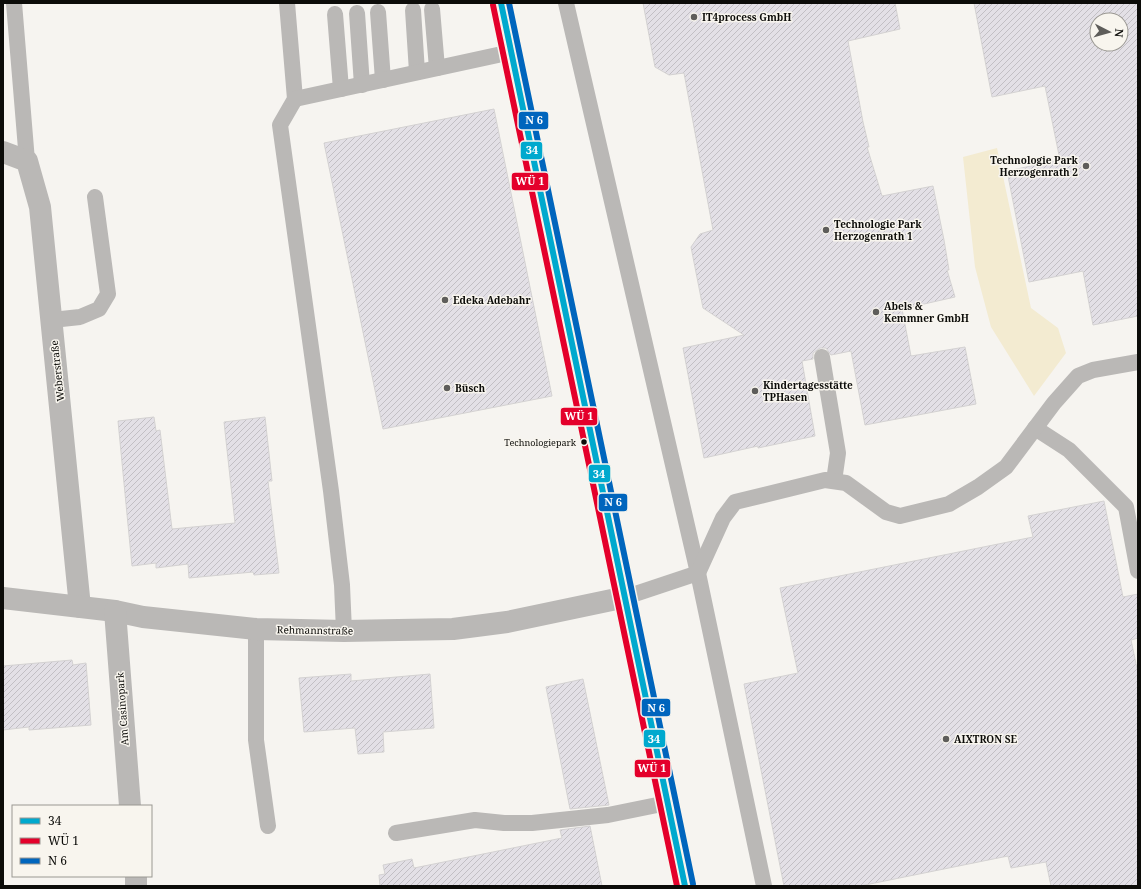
<svg xmlns="http://www.w3.org/2000/svg" width="1141" height="889" font-family="'Noto Serif',serif">
	<style>
		.green { fill: #f3ebd1 }
		.building { fill: url(#building-hatch); stroke: #d4d2d2; fill-rule: evenodd }
		.lines { fill: none; stroke-linecap: round; stroke-linejoin: round }
		.service { stroke: #bab8b6; stroke-width: 16 }
		.minor { stroke: #bab8b6; stroke-width: 22 }
		.tertiary { stroke: #bab8b6; stroke-width: 22 }
		.bus-1-casing { stroke: #f8f5ee; stroke-width: 9 }
		.bus-2-casing { stroke: #f8f5ee; stroke-width: 9 }
		.bus-3-casing { stroke: #f8f5ee; stroke-width: 9 }
		.bus-1 { stroke: #00a9ce; stroke-width: 6 }
		.bus-2 { stroke: #e4002b; stroke-width: 6 }
		.bus-3 { stroke: #0065bd; stroke-width: 6 }
		.poi-dot { fill: #5e5d5a; stroke: #f8f5ee; stroke-width: 1.5 }
		.bus-dot { fill: #0c0c09; stroke: #f8f5ee; stroke-width: 1.5 }
		.labels { text-anchor: middle; stroke-width: 3; stroke-linejoin: round; paint-order: stroke }
		.bus-label { font-size: 9px; fill: #0c0c09; stroke: #f8f5ee; text-anchor: end }
		.poi-label { font-size: 10px; font-weight: bold; fill: #0c0c09; stroke: #f8f5ee; text-anchor: start }
		.street-label { font-size: 10px; fill: #0c0c09; stroke: #f8f5ee }
		.line-badge { stroke: #f8f5ee; stroke-width: 1.5 }
		.badge-label { font-size: 11px; text-anchor: middle; font-weight: bold; fill: #fff }
	</style>
	<defs>
		<pattern id="building-hatch" width="6" height="6" patternUnits="userSpaceOnUse"><rect width="6" height="6" fill="#e3e0e6"/><path d="M-1 1l2-2M0 6l6-6M5 7l2-2" fill="none" stroke="#c2bfc4"/></pattern>
	</defs>
	<rect width="100%" height="100%" fill="#f6f4f0"/>
	<!-- green -->
	<path class="green" d="M 997,148 L 1031,308 L 1058,328 L 1066,353 L 1034,396 L 991,327 L 975,267 L 963,157 Z"/>
	<!-- building -->
	<g class="building">
		<path d="M 643,3 L 895,3 L 900,29 L 848,41 L 863,122 L 869,147 L 867,147 L 882,196 L 933,186 L 944,240 L 949,270 L 947,270 L 955,297 L 902,309 L 911,356 L 965,347 L 976,404 L 865,425 L 851,351 L 831,355 L 826,348 L 820,348 L 813,353 L 813,359 L 802,361 L 815,436 L 758,448 L 758,446 L 704,458 L 683,348 L 744,335 L 703,308 L 691,247 L 700,234 L 713,230 L 684,73 L 669,75 L 655,67 Z"/>
		<path d="M 974,3 L 1138,3 L 1138,316 L 1093,325 L 1083,271 L 1029,282 L 1007,171 L 1060,160 L 1045,86 L 992,97 ZM 1097,20 L 1121,20 L 1121,44 L 1097,44 Z"/>
		<path d="M 494,109 L 552,396 L 383,429 L 324,143 Z"/>
		<path d="M 154,417 L 156,431 L 160,430 L 172,529 L 235,523 L 224,422 L 265,417 L 272,481 L 268,481 L 279,573 L 254,575 L 253,572 L 189,578 L 188,564 L 156,568 L 156,563 L 132,566 L 118,421 Z"/>
		<path d="M 1104,501 L 1123,597 L 1138,594 L 1138,638 L 1131,640 L 1138,673 L 1138,886 L 1051,886 L 1046,862 L 1011,868 L 1008,856 L 860,886 L 784,886 L 744,684 L 798,673 L 780,588 L 1033,537 L 1028,516 Z"/>
		<path d="M 72,660 L 73,665 L 86,663 L 91,725 L 29,730 L 29,727 L 3,730 L 3,666 Z"/>
		<path d="M 351,674 L 351,681 L 430,674 L 434,728 L 383,732 L 384,752 L 358,754 L 355,728 L 304,732 L 299,678 Z"/>
		<path d="M 583,679 L 609,805 L 570,809 L 546,687 Z"/>
		<path d="M 590,826 L 602,886 L 380,886 L 379,875 L 385,874 L 383,865 L 412,859 L 414,868 L 562,838 L 560,830 Z"/>
	</g>
	<g class="lines">
		<!-- service -->
		<g class="service">
			<path d="M 14,3 L 27,161"/>
			<path d="M 287,3 L 295,99 L 280,125 L 331,491 L 342,585 L 344,631"/>
			<path d="M 566,3 L 698,573 L 764,886"/>
			<path d="M 432,9 L 437,68"/>
			<path d="M 413,10 L 417,72"/>
			<path d="M 378,12 L 383,80"/>
			<path d="M 357,13 L 362,85"/>
			<path d="M 335,14 L 341,89"/>
			<path d="M 295,99 L 511,52"/>
			<path d="M 52,320 L 80,317 L 99,309 L 108,294 L 95,197"/>
			<path d="M 822,357 L 838,453 L 834,481"/>
			<path d="M 1035,428 L 1069,450 L 1126,507 L 1138,571"/>
			<path d="M 626,597 L 698,573 L 723,518 L 735,502 L 825,480 L 846,483 L 886,512 L 900,516 L 949,504 L 978,487 L 1006,467 L 1054,403 L 1078,376 L 1093,370 L 1138,362"/>
			<path d="M 256,629 L 256,740 L 268,826"/>
			<path d="M 396,833 L 475,820 L 504,823 L 532,823 L 608,815 L 667,803"/>
		</g>
		<!-- minor -->
		<g class="minor">
			<path d="M 3,152 L 27,161 L 40,207 L 80,607"/>
			<path d="M 3,598 L 115,611 L 143,617 L 256,629 L 344,631 L 453,629 L 507,622 L 626,597"/>
			<path d="M 115,611 L 130,806"/>
			<path d="M 136,876 L 136,886"/>
		</g>
		<!-- tertiary -->
		<path class="tertiary" d="M 501,3 L 685,886"/>
		<defs>
			<path id="bus-1" d="M 501,3 L 685,886"/>
			<path id="bus-2" d="M 493,5 L 677,886"/>
			<path id="bus-3" d="M 509,3 L 693,884"/>
		</defs>
		<!-- bus-1 casing -->
		<use href="#bus-1" class="bus-1-casing"/>
		<!-- bus-2 casing -->
		<use href="#bus-2" class="bus-2-casing"/>
		<!-- bus-3 casing -->
		<use href="#bus-3" class="bus-3-casing"/>
		<!-- bus-1 -->
		<use href="#bus-1" class="bus-1"/>
		<!-- bus-2 -->
		<use href="#bus-2" class="bus-2"/>
		<!-- bus-3 -->
		<use href="#bus-3" class="bus-3"/>
	</g>
	<!-- markers -->
	<g class="poi-dot">
		<circle cx="694" cy="17" r="4"/>
		<circle cx="1086" cy="166" r="4"/>
		<circle cx="826" cy="230" r="4"/>
		<circle cx="445" cy="300" r="4"/>
		<circle cx="876" cy="312" r="4"/>
		<circle cx="447" cy="388" r="4"/>
		<circle cx="755" cy="391" r="4"/>
		<circle cx="946" cy="739" r="4"/>
	</g>
	<circle class="bus-dot" cx="584" cy="442" r="3.5"/>
	<g class="labels">
		<!-- bus labels -->
		<g class="bus-label">
			<text x="576" y="446">Technologiepark</text>
		</g>
		<!-- poi labels -->
		<g class="poi-label">
			<text x="702" y="21">IT4process GmbH</text>
			<text x="1078" y="164" text-anchor="end">Technologie Park<tspan x="1078" dy="12">Herzogenrath 2</tspan></text>
			<text x="834" y="228">Technologie Park<tspan x="834" dy="12">Herzogenrath 1</tspan></text>
			<text x="453" y="304">Edeka Adebahr</text>
			<text x="884" y="310">Abels &amp;<tspan x="884" dy="12">Kemmner GmbH</tspan></text>
			<text x="763" y="389">Kindertagesstätte<tspan x="763" dy="12">TPHasen</tspan></text>
			<text x="455" y="392">Büsch</text>
			<text x="954" y="743">AIXTRON SE</text>
		</g>
		<!-- street labels -->
		<g class="street-label">
			<text transform="translate(57 371) rotate(-96)" y="4">Weberstraße</text>
			<text transform="translate(315 630) rotate(1)" y="4">Rehmannstraße</text>
			<text transform="translate(122 709) rotate(-94)" y="4">Am Casinopark</text>
		</g>
	</g>
	<g class="line-badge">
		<rect x="518" y="111" width="31" height="19" rx="4" fill="#0065bd"/>
		<rect x="520" y="141" width="23" height="19" rx="4" fill="#00a9ce"/>
		<rect x="511" y="172" width="38" height="19" rx="4" fill="#e4002b"/>
		<rect x="560" y="407" width="38" height="19" rx="4" fill="#e4002b"/>
		<rect x="588" y="464" width="23" height="19" rx="4" fill="#00a9ce"/>
		<rect x="598" y="493" width="30" height="19" rx="4" fill="#0065bd"/>
		<rect x="641" y="698" width="30" height="19" rx="4" fill="#0065bd"/>
		<rect x="643" y="729" width="23" height="19" rx="4" fill="#00a9ce"/>
		<rect x="634" y="759" width="37" height="19" rx="4" fill="#e4002b"/>
	</g>
	<g class="badge-label">
		<text x="534" y="124">N 6</text>
		<text x="532" y="154">34</text>
		<text x="530" y="185">WÜ 1</text>
		<text x="579" y="420">WÜ 1</text>
		<text x="599" y="478">34</text>
		<text x="613" y="506">N 6</text>
		<text x="656" y="712">N 6</text>
		<text x="654" y="743">34</text>
		<text x="652" y="772">WÜ 1</text>
	</g>
	<!-- border -->
	<rect width="1141" height="889" fill="none" stroke="#0c0c09" stroke-width="8"/>
	<!-- legend -->
	<rect x="12" y="805" width="140" height="72" fill="#f8f5ee" stroke="#9a9892"/>
	<rect x="20" y="818" width="20" height="6" fill="#00a9ce" stroke="#9a9892"/>
	<text x="48" y="825" font-size="12" fill="#0c0c09">34</text>
	<rect x="20" y="838" width="20" height="6" fill="#e4002b" stroke="#9a9892"/>
	<text x="48" y="845" font-size="12" fill="#0c0c09">WÜ 1</text>
	<rect x="20" y="858" width="20" height="6" fill="#0065bd" stroke="#9a9892"/>
	<text x="48" y="865" font-size="12" fill="#0c0c09">N 6</text>
	<!-- north arrow -->
	<g transform="translate(1109 32) rotate(96)"><circle r="19" fill="#f8f5ee" stroke="#9a9892"/>
	<path d="M0-3L7 15L0 10L-7 15Z" fill="#5e5d5a"/>
	<text y="-6" font-size="11" font-weight="bold" text-anchor="middle" fill="#0c0c09">N</text>
	</g>
</svg>
